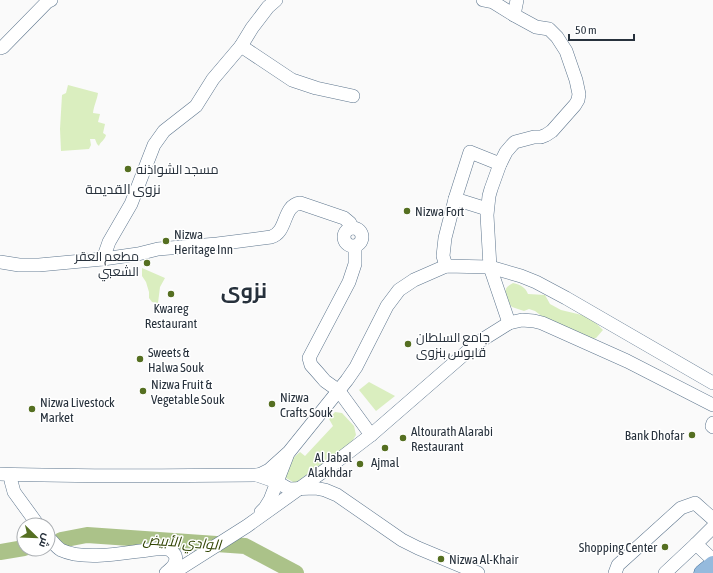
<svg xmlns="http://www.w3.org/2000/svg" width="713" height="573" font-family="'Asap Condensed',Cairo,sans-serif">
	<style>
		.green { fill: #daeebf }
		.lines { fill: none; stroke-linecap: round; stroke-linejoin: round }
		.river { stroke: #abc289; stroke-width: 16 }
		.minor-casing { stroke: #5e768e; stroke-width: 14 }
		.major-casing { stroke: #416c96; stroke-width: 17 }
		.minor { stroke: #fff; stroke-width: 13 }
		.major { stroke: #95badd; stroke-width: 16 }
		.poi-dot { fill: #556f21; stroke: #fff; stroke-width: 1.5 }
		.labels { text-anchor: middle; stroke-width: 3; stroke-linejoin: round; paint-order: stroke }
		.poi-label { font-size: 13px; fill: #27313c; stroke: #fff; text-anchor: start }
		.neighbourhood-label { font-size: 14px; fill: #27313c; stroke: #fff }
		.water-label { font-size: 14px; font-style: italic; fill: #314403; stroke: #fff }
		.town-label { font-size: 21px; font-weight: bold; fill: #27313c; stroke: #fff }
	</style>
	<rect width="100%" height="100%" fill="#fafafa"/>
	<!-- green -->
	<g class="green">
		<path d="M 68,85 L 98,93 C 97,100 94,105 93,113 L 100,114 L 98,122 L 105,124 L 103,133 L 106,135 C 105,140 100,142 99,146 L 97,144 L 95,139 L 90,139 L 91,145 L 89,149 L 61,151 L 60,129 L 62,95 L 66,93 Z"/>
		<path d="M 142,268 L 165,278 L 160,287 L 158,303 L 152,302 L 149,298 L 149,292 L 146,282 L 142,276 Z"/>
		<path d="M 513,283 C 521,285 525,287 528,294 L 545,295 L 550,304 L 561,310 L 586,316 L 597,324 L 603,330 L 596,338 L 590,340 L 544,318 L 535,311 L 529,309 L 524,311 L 512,307 L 506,300 C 505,290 504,288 513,283 Z"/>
		<path d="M 369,382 L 395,396 L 376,411 L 359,390 Z"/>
		<path d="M 335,412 L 342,413 L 354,426 L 356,435 L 351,443 L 295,483 L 286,478 C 286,463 290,461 300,452 L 305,456 L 333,426 L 329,419 Z"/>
	</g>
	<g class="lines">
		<!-- river -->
		<g class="river">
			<path d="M 61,540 L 87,535 L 245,546 L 296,573"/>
			<path d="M 0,552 L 24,548"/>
		</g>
		<defs>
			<g id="minor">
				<path d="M 483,0 L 493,2 L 514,15 L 536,27 L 549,29 L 557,37 L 566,51 L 576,80 L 579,94 L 578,100 L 575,105 L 552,131 L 546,135 L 541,137 L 534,137 L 515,142 L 512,145 L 506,152 L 500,164 L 491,189 L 489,196 L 487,215 L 490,267 L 509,323"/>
				<path d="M 514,15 L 517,0"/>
				<path d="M 241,46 L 292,80 L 316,88 L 353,96"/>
				<path d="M 0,48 L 3,47 L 47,2 L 51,0"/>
				<path d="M 455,199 L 487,209"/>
				<circle cx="353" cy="237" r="9"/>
				<path d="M 355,247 L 355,264 L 349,282 L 309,358 L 311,365 L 319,374 L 325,381 L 339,391 L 371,435"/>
				<path d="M 103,259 L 109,242 L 131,204 L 154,145 L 164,131 L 196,106 L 213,79 L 241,46 L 252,28 L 268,7 L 276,0"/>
				<path d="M 0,262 L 19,265 L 39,265 L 103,259 L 138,254 L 158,249 L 217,244 L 271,237 C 288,232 282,206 300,203 L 344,218 L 350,223 L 352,228"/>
				<path d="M 446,266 L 443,256 L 445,238 L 455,199 L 470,152 L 500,164"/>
				<path d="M 713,423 L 712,426 L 713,427"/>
				<path d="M 0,474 C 86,477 171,476 257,475 L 261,474 L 269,470 L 289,452 L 347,380 L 356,367 L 387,306 L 399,290 L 414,280 L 446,266 L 490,267 L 521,276 L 536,282 L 566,298 L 713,383"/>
				<path d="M 11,475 L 11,481 L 14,492 L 38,525"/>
				<path d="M 257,475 L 277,482 L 289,489 L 315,488 L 325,490 L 337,495 L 402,540 L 418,548 L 478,573"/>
				<path d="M 261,512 L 265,508 L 270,500 L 287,456"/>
				<path d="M 48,537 C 52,541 56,547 61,550 C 82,560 118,554 140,551 C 149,550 159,548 168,549 C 171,550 173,552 175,555 C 178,563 172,568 166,573"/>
				<path d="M 696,544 L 713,527"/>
				<path d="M 173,573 L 247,526 L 328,468 L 371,435 L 477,343 L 509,323 L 522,320 L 534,321 L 542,323 L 627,361 L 713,405"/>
				<path d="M 615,573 L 618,565 L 681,508 L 695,503 L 713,519"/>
				<path d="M 665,573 L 696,544 L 713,560"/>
			</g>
			<path id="major" d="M 702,573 L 713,564"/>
		</defs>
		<!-- minor casing -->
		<use href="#minor" class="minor-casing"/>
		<!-- major casing -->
		<use href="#major" class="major-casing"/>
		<!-- minor -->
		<use href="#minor" class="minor"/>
		<!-- major -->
		<use href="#major" class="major"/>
	</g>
	<!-- markers -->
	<g class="poi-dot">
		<circle cx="128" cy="169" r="4"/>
		<circle cx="407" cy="211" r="4"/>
		<circle cx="166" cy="241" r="4"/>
		<circle cx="147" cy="263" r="4"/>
		<circle cx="171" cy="294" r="4"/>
		<circle cx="408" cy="344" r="4"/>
		<circle cx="140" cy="359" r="4"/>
		<circle cx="143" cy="391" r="4"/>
		<circle cx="272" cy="404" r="4"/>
		<circle cx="32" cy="409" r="4"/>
		<circle cx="692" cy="435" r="4"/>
		<circle cx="403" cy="438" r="4"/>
		<circle cx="385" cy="448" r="4"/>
		<circle cx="360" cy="464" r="4"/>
		<circle cx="665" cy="547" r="4"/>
		<circle cx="441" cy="559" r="4"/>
	</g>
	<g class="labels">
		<!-- poi labels -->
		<g class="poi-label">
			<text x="136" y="174">مسجد الشواذنه</text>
			<text x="415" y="216">Nizwa Fort</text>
			<text x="174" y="239">Nizwa<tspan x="174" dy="15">Heritage Inn</tspan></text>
			<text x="139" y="261" text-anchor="end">مطعم العقر<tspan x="139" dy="15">الشعبي</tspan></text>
			<text x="171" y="313" text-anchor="middle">Kwareg<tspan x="171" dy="15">Restaurant</tspan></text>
			<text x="416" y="342">جامع السلطان<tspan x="416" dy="15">قابوس بنزوى</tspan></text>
			<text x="148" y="357">Sweets &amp;<tspan x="148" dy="15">Halwa Souk</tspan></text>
			<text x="151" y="389">Nizwa Fruit &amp;<tspan x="151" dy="15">Vegetable Souk</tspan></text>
			<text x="280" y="402">Nizwa<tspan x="280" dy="15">Crafts Souk</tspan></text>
			<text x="40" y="407">Nizwa Livestock<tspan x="40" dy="15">Market</tspan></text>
			<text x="411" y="436">Altourath Alarabi<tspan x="411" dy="15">Restaurant</tspan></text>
			<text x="684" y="440" text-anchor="end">Bank Dhofar</text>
			<text x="352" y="462" text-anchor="end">Al Jabal<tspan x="352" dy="15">Alakhdar</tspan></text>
			<text x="385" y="467" text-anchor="middle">Ajmal</text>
			<text x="657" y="552" text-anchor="end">Shopping Center</text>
			<text x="449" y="564">Nizwa Al-Khair</text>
		</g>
		<!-- neighbourhood labels -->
		<g class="neighbourhood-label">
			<text x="123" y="194">نزوى القديمة</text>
		</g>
		<!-- water labels -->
		<g class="water-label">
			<text transform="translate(182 542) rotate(4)" y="5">الوادي الأبيض</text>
		</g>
		<!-- town labels -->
		<g class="town-label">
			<text x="244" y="298">نزوى</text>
		</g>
	</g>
	<!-- north arrow -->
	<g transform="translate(36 537) rotate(113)"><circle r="19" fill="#ffffff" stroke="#a9adb1"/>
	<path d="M0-3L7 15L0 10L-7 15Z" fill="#556f21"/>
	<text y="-6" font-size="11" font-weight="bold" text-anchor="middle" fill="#27313c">ش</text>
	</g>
	<!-- scale -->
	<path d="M569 34v6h65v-6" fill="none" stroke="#27313c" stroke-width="2"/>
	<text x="575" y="34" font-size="12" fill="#27313c" stroke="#ffffff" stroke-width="3" paint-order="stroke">50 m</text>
</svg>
